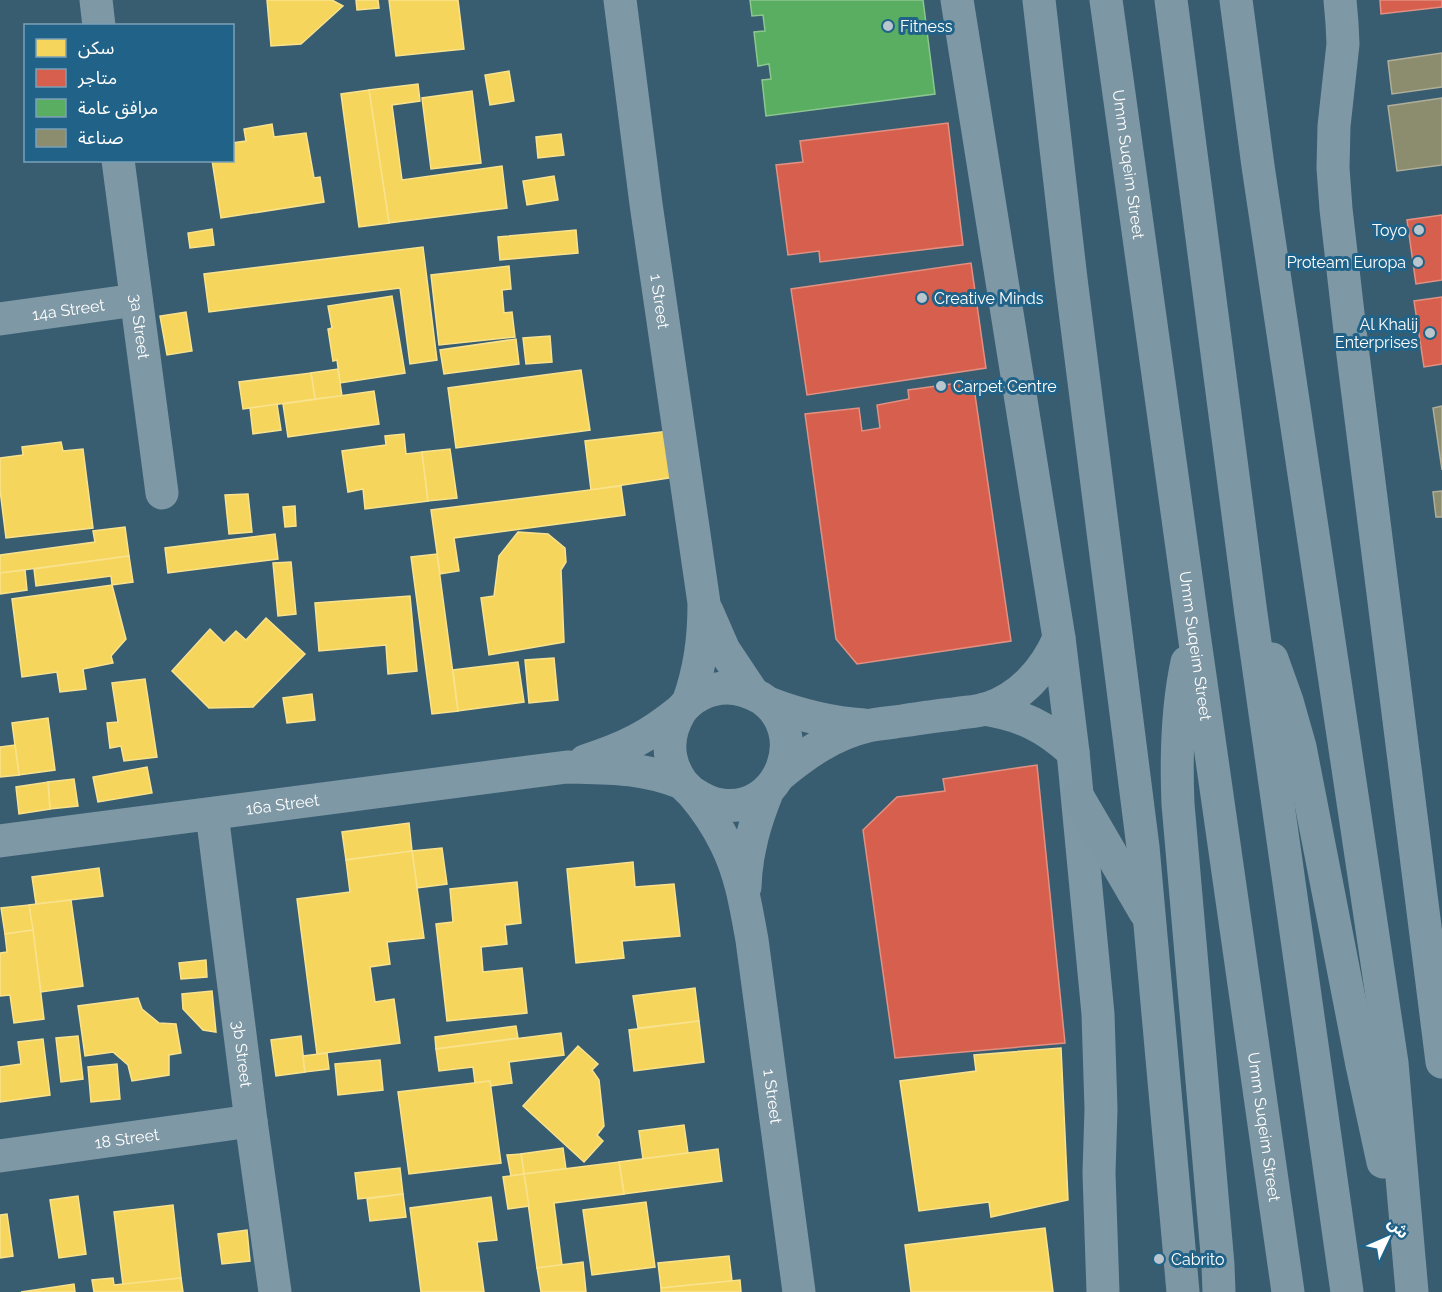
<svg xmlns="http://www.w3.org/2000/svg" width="1442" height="1292" font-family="Raleway,'Noto Sans Arabic',sans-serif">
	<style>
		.homes { fill: #f6d55c; stroke: #f9e28d; stroke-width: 1.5 }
		.shops { fill: #d6604d; stroke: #e29082; stroke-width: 1.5 }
		.public { fill: #5aae61; stroke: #8cc690; stroke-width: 1.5 }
		.industry { fill: #8c8c6e; stroke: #aeae9a; stroke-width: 1.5 }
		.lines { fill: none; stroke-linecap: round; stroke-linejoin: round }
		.minor { stroke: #7f98a6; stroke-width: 33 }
		.major { stroke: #7e97a4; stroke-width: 33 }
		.poi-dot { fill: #b9c6cd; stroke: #216388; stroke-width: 2 }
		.labels { text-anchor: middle; stroke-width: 6; stroke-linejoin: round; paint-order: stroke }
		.poi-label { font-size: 16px; fill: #fff; stroke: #216388; text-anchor: start }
		.street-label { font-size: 16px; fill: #fff; stroke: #216388 }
	</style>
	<rect width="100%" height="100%" fill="#385d71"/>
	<!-- homes -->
	<g class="homes">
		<path d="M 267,0 L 332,0 L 343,6 L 301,44 L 271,46 Z"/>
		<path d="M 356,0 L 378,0 L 379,8 L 357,10 Z"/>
		<path d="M 389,0 L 458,0 L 464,49 L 396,56 Z"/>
		<path d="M 509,71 L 514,101 L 490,105 L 485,75 Z"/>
		<path d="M 418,84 L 420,101 L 392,105 L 402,180 L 502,166 L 507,208 L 389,223 L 369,90 Z"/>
		<path d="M 369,90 L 389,223 L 359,227 L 341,94 Z"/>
		<path d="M 472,91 L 481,163 L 431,169 L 422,98 Z"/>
		<path d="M 272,124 L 274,137 L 306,133 L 314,178 L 320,177 L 324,202 L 221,218 L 212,160 L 232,160 L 232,143 L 246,141 L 244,129 Z"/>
		<path d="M 561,134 L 564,155 L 538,158 L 536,137 Z"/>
		<path d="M 554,176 L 558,200 L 527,205 L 523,181 Z"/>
		<path d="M 212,229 L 214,245 L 190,248 L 188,233 Z"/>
		<path d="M 576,230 L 578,253 L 500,260 L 498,237 Z"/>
		<path d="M 423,247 L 437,360 L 410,364 L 400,288 L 209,312 L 204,274 Z"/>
		<path d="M 509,266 L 511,289 L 502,290 L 504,313 L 512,312 L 515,337 L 439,345 L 431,275 Z"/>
		<path d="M 392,296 L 405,373 L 340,383 L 337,360 L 333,361 L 328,329 L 332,328 L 328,306 Z"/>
		<path d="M 186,312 L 192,351 L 167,355 L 160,316 Z"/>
		<path d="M 550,336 L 552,362 L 526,364 L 523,338 Z"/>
		<path d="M 516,339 L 519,364 L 444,374 L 440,350 Z"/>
		<path d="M 338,369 L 342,396 L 315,399 L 311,373 Z"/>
		<path d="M 581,370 L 590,430 L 456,448 L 448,388 Z"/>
		<path d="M 311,373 L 315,399 L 243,409 L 239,382 Z"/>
		<path d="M 374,391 L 379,424 L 288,437 L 283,404 Z"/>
		<path d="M 277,404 L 281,430 L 253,434 L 250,408 Z"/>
		<path d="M 669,431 L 675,477 L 591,490 L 585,441 Z"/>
		<path d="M 404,434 L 406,454 L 422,452 L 428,501 L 365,509 L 363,489 L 348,492 L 342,451 L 386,445 L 385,436 Z"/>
		<path d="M 61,442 L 63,451 L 83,449 L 93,528 L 6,538 L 0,490 L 0,458 L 23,455 L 22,447 Z"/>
		<path d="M 450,449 L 457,498 L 428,501 L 422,452 Z"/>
		<path d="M 621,486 L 625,515 L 454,538 L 459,571 L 440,574 L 431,510 Z"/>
		<path d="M 248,494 L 252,532 L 229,534 L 225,495 Z"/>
		<path d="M 295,506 L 296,526 L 285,527 L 283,507 Z"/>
		<path d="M 125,527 L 129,556 L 0,573 L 0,555 L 95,542 L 93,531 Z"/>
		<path d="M 518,532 L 548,534 L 565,548 L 566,562 L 561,570 L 564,642 L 489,655 L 481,598 L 494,596 L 499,556 Z"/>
		<path d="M 275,534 L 278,559 L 168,573 L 165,548 Z"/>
		<path d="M 437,554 L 458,711 L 432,714 L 411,557 Z"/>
		<path d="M 129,556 L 133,582 L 112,585 L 111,576 L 36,586 L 34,569 Z"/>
		<path d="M 291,562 L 296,614 L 278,616 L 273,563 Z"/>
		<path d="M 25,570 L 27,590 L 0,594 L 0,573 Z"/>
		<path d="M 112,585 L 126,639 L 111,656 L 113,663 L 83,669 L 86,689 L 60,692 L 57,672 L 22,677 L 12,599 Z"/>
		<path d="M 410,596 L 417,671 L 388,674 L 386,645 L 319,651 L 315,603 Z"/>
		<path d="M 266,618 L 305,654 L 253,707 L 209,708 L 172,671 L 210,629 L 224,643 L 236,631 L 246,640 Z"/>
		<path d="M 554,658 L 558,700 L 529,703 L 525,660 Z"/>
		<path d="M 518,662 L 524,702 L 458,711 L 453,670 Z"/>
		<path d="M 145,679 L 157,757 L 124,761 L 121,746 L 110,748 L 107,723 L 118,722 L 112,683 Z"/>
		<path d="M 312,694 L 315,720 L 287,723 L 283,698 Z"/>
		<path d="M 48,718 L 55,770 L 19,775 L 12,723 Z"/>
		<path d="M 15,745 L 19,775 L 0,777 L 0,747 Z"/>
		<path d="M 147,767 L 152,793 L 98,802 L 93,777 Z"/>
		<path d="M 74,779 L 78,806 L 50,809 L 48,782 Z"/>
		<path d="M 48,782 L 50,809 L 19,814 L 16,787 Z"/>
		<path d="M 409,823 L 412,851 L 346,860 L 342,832 Z"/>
		<path d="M 442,848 L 447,884 L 417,888 L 412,851 Z"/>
		<path d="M 412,851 L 424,938 L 387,942 L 390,964 L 370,967 L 375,1002 L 394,999 L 400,1043 L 317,1054 L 297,899 L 350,892 L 346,860 Z"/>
		<path d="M 633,862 L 635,887 L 674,884 L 680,936 L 622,941 L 624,958 L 576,963 L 567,869 Z"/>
		<path d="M 99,868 L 103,896 L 36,904 L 32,877 Z"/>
		<path d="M 517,882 L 521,923 L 505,925 L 507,944 L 481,947 L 483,972 L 522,968 L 527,1013 L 447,1021 L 436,924 L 453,922 L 450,889 Z"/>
		<path d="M 71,900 L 83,986 L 41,992 L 29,905 Z"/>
		<path d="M 29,905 L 33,930 L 5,934 L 1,908 Z"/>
		<path d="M 33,930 L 44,1019 L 14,1023 L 10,995 L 0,996 L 0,953 L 7,952 L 5,934 Z"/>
		<path d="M 206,960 L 207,977 L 181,979 L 179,963 Z"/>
		<path d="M 695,988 L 699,1021 L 638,1028 L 633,996 Z"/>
		<path d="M 212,991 L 216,1032 L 203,1030 L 183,1009 L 182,994 Z"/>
		<path d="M 138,998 L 142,1009 L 159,1023 L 176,1024 L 181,1053 L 169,1055 L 169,1075 L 132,1081 L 128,1065 L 113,1052 L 85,1056 L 78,1006 Z"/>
		<path d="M 699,1021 L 704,1062 L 634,1071 L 629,1030 Z"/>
		<path d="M 516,1026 L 518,1038 L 436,1049 L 435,1037 Z"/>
		<path d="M 561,1033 L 564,1055 L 509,1062 L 512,1083 L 491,1086 L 490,1081 L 475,1083 L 473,1067 L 439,1071 L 436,1049 Z"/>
		<path d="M 78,1036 L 83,1079 L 61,1082 L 56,1038 Z"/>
		<path d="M 301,1036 L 305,1072 L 276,1076 L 271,1040 Z"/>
		<path d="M 43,1039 L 50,1095 L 0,1102 L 0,1067 L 21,1064 L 18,1042 Z"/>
		<path d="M 578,1046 L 598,1064 L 592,1070 L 599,1080 L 604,1126 L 597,1135 L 603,1141 L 584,1162 L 523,1106 Z"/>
		<path d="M 1061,1048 L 1068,1200 L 991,1217 L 989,1202 L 919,1211 L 900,1081 L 976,1071 L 974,1055 Z"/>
		<path d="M 327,1053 L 329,1069 L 305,1072 L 303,1056 Z"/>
		<path d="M 380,1060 L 383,1090 L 338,1095 L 335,1064 Z"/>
		<path d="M 117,1064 L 120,1099 L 91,1102 L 88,1067 Z"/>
		<path d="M 490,1081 L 501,1163 L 409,1174 L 398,1092 Z"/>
		<path d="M 684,1125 L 688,1153 L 643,1159 L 639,1131 Z"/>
		<path d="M 563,1148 L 566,1169 L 524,1174 L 521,1154 Z"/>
		<path d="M 718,1149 L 722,1181 L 624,1194 L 619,1162 Z"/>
		<path d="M 521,1154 L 524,1174 L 511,1176 L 507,1155 Z"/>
		<path d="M 619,1162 L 624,1194 L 554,1203 L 562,1265 L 537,1268 L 524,1174 Z"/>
		<path d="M 400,1168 L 403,1194 L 358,1199 L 355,1173 Z"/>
		<path d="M 524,1174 L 529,1206 L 508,1209 L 503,1177 Z"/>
		<path d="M 403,1194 L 406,1217 L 370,1221 L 367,1199 Z"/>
		<path d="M 78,1196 L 86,1254 L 59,1258 L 50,1200 Z"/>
		<path d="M 491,1197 L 497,1240 L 477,1242 L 484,1292 L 421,1292 L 410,1208 Z"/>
		<path d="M 646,1202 L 655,1267 L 592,1275 L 583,1210 Z"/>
		<path d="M 173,1205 L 181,1278 L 123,1285 L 114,1212 Z"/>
		<path d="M 7,1214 L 13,1256 L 0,1258 L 0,1215 Z"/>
		<path d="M 1045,1228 L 1053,1292 L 911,1292 L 905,1245 Z"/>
		<path d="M 247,1230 L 250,1261 L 222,1264 L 218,1234 Z"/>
		<path d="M 729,1256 L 732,1281 L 661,1288 L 658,1263 Z"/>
		<path d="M 583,1262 L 586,1292 L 541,1292 L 537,1268 Z"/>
		<path d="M 113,1278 L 114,1285 L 181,1278 L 183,1292 L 94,1292 L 92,1280 Z"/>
		<path d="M 740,1280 L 741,1292 L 661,1292 L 661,1288 Z"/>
		<path d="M 74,1284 L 75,1292 L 21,1292 Z"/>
	</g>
	<!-- shops -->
	<g class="shops">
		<path d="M 1380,0 L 1442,0 L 1442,7 L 1381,14 Z"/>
		<path d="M 948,123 L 963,245 L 820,262 L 819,251 L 788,255 L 776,165 L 803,162 L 800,141 Z"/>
		<path d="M 1442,215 L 1442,280 L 1416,284 L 1407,220 Z"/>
		<path d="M 971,263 L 986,368 L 807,395 L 791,289 Z"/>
		<path d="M 1442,297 L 1442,364 L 1424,367 L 1414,301 Z"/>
		<path d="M 973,381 L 1011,641 L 857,664 L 836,639 L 805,414 L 859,408 L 862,431 L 880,428 L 877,405 L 909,399 L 908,390 Z"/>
		<path d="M 1037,765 L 1065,1043 L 895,1058 L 863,830 L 897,797 L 945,791 L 943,779 Z"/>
	</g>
	<!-- public -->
	<path class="public" d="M 750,0 L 923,0 L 935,94 L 766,116 L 762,80 L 771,79 L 769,64 L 758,66 L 754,32 L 765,31 L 763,15 L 752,16 Z"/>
	<!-- industry -->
	<g class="industry">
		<path d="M 1442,53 L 1442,87 L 1392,94 L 1388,61 Z"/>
		<path d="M 1442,98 L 1442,165 L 1397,171 L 1388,106 Z"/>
		<path d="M 1442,406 L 1442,470 L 1433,408 Z"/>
		<path d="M 1442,491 L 1442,517 L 1436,517 L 1433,492 Z"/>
	</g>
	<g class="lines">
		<!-- minor -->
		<g class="minor">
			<path d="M 96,0 L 99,26"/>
			<path id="s1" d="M 620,0 L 646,204 L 704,603 C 704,639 700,669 688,703"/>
			<path d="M 957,0 L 1059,638 L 1073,752 L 1098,1014 L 1101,1109 L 1099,1173 L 1103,1292"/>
			<path d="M 1340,0 L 1342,23 L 1343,44 L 1334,126 L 1333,168 L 1336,209 L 1350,331 L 1442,1062"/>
			<path id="s2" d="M 118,160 L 162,493"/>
			<path id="s3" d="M 0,319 L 136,300"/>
			<path d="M 707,611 L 724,650 L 752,692"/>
			<path d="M 768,703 C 799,715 830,723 864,725"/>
			<path d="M 984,709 C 1021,715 1045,726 1073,752"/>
			<path d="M 585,761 C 625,748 648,737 681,710"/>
			<path d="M 780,775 C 806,753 834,734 868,726 C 876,724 886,723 895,722 C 915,719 934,716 954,714 C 964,712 976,712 986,709 C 1020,698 1045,671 1059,638"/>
			<path id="s4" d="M 693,793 C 702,799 711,804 722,805 C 781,813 811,731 761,698 C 750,692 740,688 727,688 C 709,688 690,697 680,712 C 667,734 666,759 681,781 C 684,786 689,789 693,794 C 706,809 717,826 726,844 C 741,874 746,907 752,940 L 799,1292"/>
			<path id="s5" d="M 212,814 L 251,1121 L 275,1292"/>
			<path id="s6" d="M 0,841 L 567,767 C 609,768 641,767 682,783"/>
			<path d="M 745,887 C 746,852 755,822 768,790"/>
			<path id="s7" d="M 0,1156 L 251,1121"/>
		</g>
		<!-- major -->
		<g class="major">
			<path d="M 1039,0 L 1071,279 L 1143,847 L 1183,1292"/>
			<path id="s8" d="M 1106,0 L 1194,634 L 1288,1292"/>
			<path d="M 1171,0 L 1251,614 L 1347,1292"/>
			<path d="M 1236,0 L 1258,166 L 1392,1063 L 1412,1292"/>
			<path d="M 1272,659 L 1287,701 L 1300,747 L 1362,1065 L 1383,1162"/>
			<path d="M 1187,662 C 1177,709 1176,757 1178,804 L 1218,1265 L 1219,1292"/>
			<path d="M 1078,797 L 1145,912"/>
		</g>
	</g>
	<!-- markers -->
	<g class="poi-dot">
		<circle cx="888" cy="26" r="6"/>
		<circle cx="1419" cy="230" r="6"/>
		<circle cx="1418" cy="262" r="6"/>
		<circle cx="922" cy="298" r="6"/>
		<circle cx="1430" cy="333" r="6"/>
		<circle cx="941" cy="386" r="6"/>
		<circle cx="1159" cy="1259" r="6"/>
	</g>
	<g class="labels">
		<!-- poi labels -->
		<g class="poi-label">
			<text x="900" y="32">Fitness</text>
			<text x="1407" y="236" text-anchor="end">Toyo</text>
			<text x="1406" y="268" text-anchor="end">Proteam Europa</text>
			<text x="934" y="304">Creative Minds</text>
			<text x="1418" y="330" text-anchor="end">Al Khalij<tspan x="1418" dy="18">Enterprises</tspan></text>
			<text x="953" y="392">Carpet Centre</text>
			<text x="1171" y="1265">Cabrito</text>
		</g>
		<!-- street labels -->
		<g class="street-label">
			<text dy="6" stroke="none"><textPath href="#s8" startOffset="166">Umm Suqeim Street</textPath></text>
			<text dy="6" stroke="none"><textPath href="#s1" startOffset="304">1 Street</textPath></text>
			<text dy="6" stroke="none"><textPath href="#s3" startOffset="69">14a Street</textPath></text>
			<text dy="6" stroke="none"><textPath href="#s2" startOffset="168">3a Street</textPath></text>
			<text dy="6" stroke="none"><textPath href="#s8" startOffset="652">Umm Suqeim Street</textPath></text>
			<text dy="6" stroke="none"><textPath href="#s6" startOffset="285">16a Street</textPath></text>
			<text dy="6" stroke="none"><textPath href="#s5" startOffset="242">3b Street</textPath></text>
			<text dy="6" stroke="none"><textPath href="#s4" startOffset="686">1 Street</textPath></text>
			<text dy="6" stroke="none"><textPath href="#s8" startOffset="1138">Umm Suqeim Street</textPath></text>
			<text dy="6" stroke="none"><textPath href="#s7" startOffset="128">18 Street</textPath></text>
		</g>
	</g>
	<!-- legend -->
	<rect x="24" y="24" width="210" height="138" fill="#216388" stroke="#7aa1b8" stroke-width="1.5"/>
	<rect x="36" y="39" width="30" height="18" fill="#f6d55c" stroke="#7aa1b8" stroke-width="1.5"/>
	<text x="78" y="54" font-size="18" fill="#ffffff">سكن</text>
	<rect x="36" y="69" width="30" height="18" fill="#d6604d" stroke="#7aa1b8" stroke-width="1.5"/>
	<text x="78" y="84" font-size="18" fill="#ffffff">متاجر</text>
	<rect x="36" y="99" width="30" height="18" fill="#5aae61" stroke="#7aa1b8" stroke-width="1.5"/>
	<text x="78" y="114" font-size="18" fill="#ffffff">مرافق عامة</text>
	<rect x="36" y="129" width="30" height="18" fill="#8c8c6e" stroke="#7aa1b8" stroke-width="1.5"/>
	<text x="78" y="144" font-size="18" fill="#ffffff">صناعة</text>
	<!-- north arrow -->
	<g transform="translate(1388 1238) rotate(46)" stroke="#216388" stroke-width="4.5" paint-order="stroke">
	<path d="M0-4.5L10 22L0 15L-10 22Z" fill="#ffffff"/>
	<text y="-9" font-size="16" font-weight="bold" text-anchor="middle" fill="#ffffff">ش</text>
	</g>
</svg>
